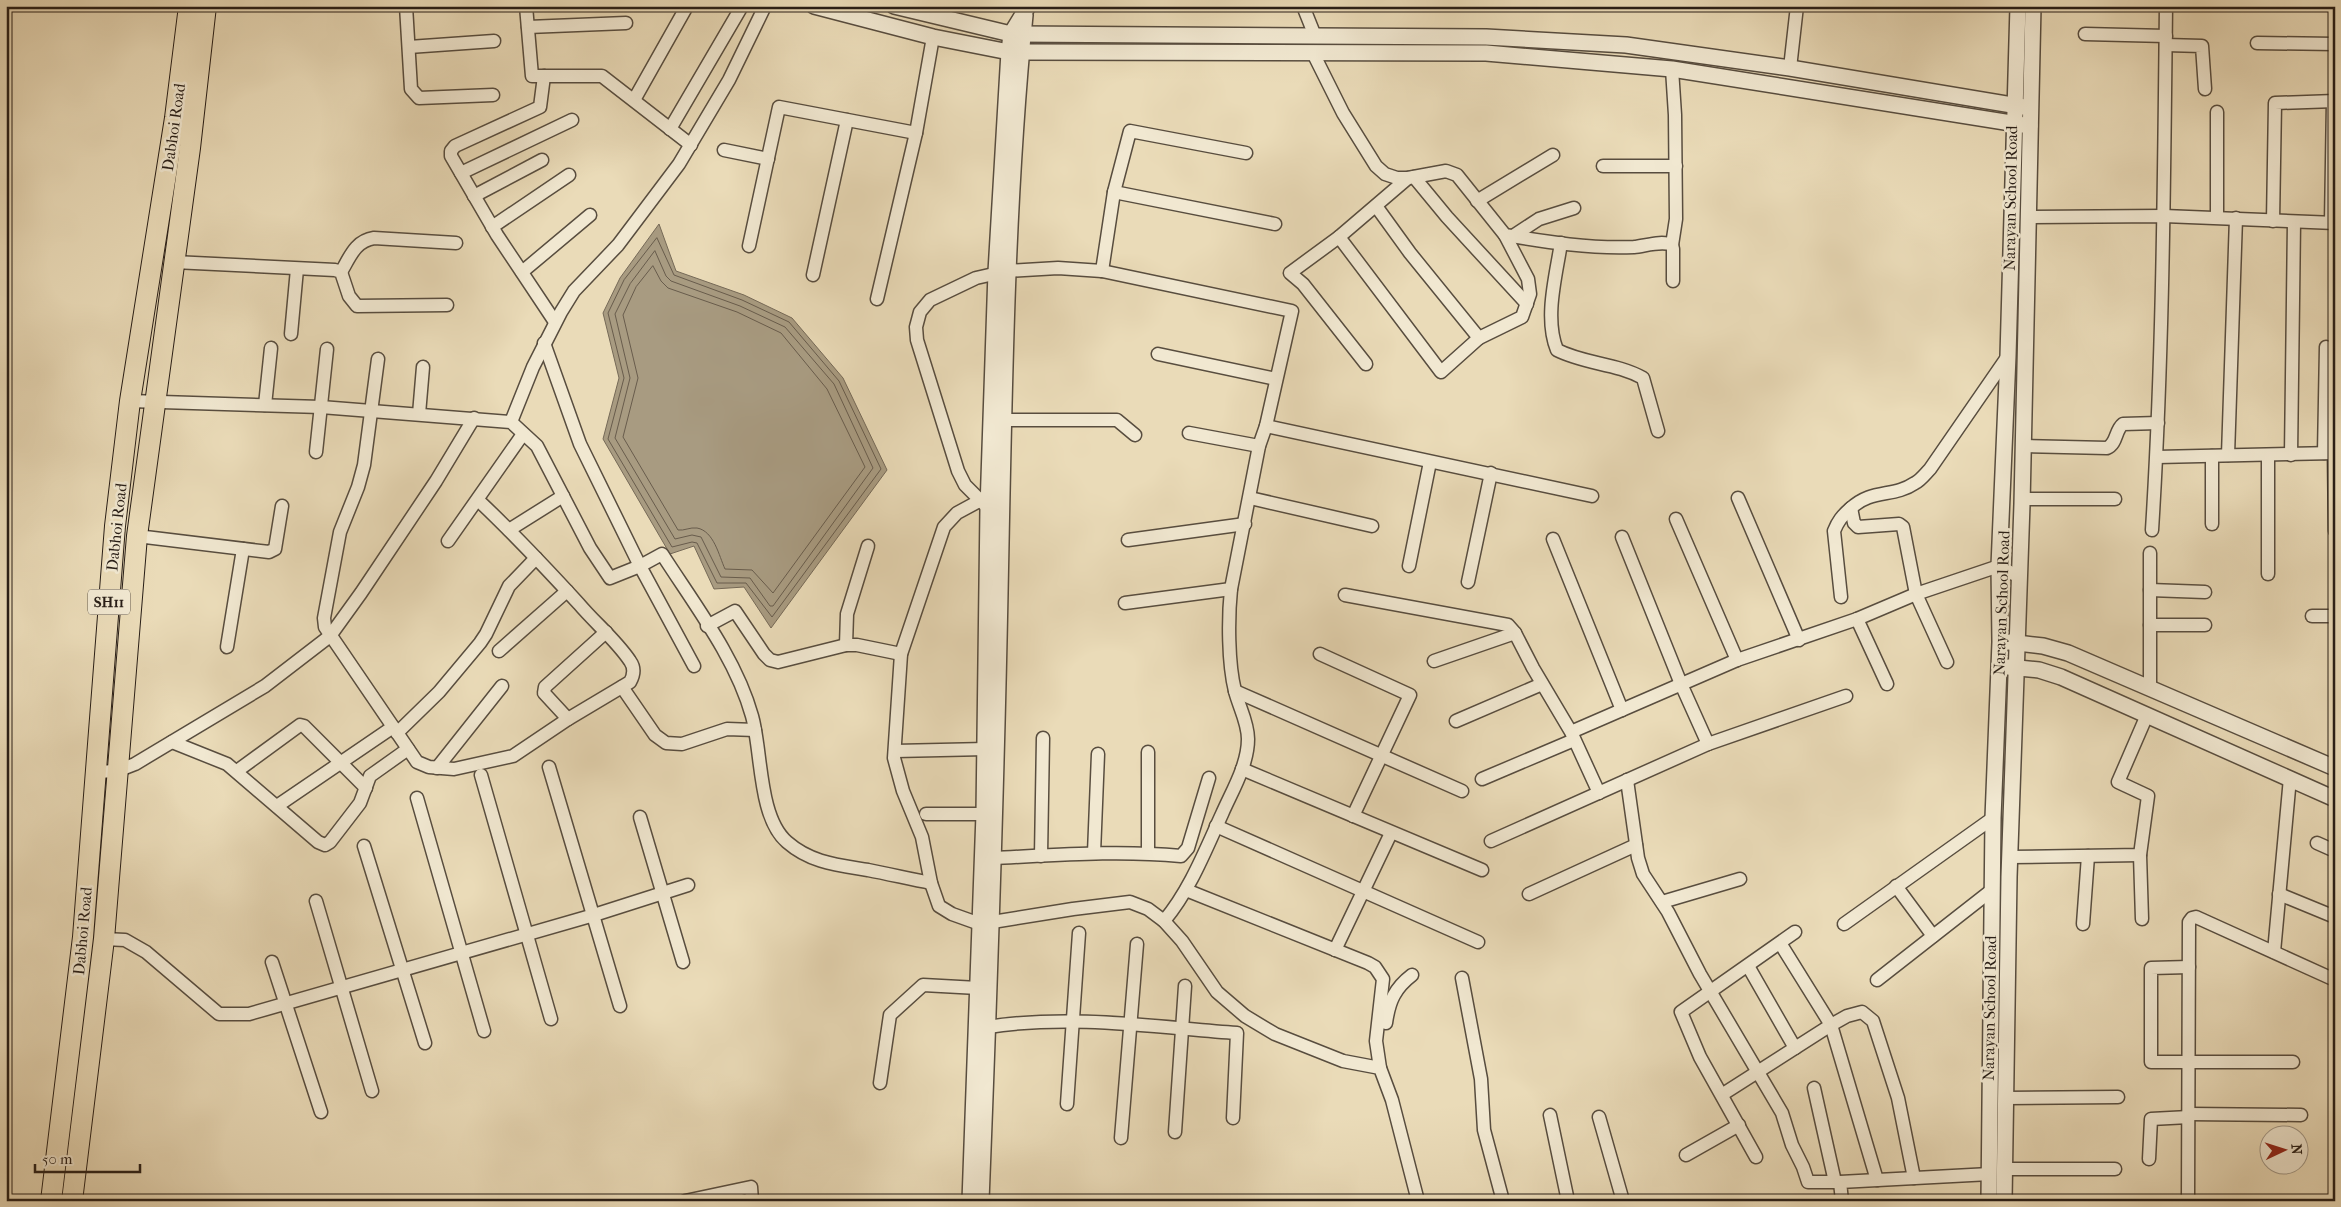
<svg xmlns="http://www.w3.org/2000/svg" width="2341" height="1207" font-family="'IM FELL French Canon',serif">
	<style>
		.water { fill: #a89b81; stroke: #756957 }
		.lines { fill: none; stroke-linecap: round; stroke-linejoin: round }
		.shore { stroke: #685c4c; stroke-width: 1 }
		.minor-casing { stroke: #584d3f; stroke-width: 15 }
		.tertiary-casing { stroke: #584d3f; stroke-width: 18 }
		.primary-casing { stroke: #281e17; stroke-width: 22 }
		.minor { stroke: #f1e8d1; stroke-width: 12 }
		.tertiary { stroke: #f1e8d1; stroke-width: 15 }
		.primary { stroke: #eadbb8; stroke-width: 20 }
		.labels { text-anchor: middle; stroke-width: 5; stroke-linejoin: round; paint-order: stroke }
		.shield { fill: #f1e8d1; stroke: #645b4f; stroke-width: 1 }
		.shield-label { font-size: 15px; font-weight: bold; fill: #281e17 }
		.street-label { font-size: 16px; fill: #281e17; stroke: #f1e8d1 }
	</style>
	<rect width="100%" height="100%" fill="#eadbb8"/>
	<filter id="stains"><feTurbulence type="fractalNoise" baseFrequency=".004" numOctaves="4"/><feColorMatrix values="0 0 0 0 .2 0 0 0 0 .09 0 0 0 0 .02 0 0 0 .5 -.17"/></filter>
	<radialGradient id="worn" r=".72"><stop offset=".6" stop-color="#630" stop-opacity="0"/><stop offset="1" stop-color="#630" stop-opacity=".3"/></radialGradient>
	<!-- water -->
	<path class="water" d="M 659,224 L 676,271 L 744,295 L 792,318 L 843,378 L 887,470 L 771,628 L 744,587 L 714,589 L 694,546 L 670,554 L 603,439 L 619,378 L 603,313 L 620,278 Z"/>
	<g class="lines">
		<!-- shore -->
		<g class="shore">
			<path d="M 657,238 L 674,275 L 742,300 L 789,322 L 839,381 L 881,469 L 772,617 L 746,583 L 717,583 L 697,543 L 692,542 L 672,547 L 608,439 L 624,378 L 608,313 L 624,280 Z"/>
			<path d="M 655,251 L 666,276 L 671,281 L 740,306 L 785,327 L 834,384 L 873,468 L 773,606 L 770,606 L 750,578 L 721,577 L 701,537 L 692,535 L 675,539 L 615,438 L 630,378 L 615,314 L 630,284 Z"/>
			<path d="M 653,266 L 661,281 L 668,288 L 737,312 L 781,333 L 827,389 L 865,467 L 773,593 L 752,570 L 725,569 C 719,556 714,531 697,528 C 690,527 684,531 678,530 L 623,437 L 638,378 L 623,315 L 636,287 Z"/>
		</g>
		<defs>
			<g id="minor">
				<path d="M 406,6 L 411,89 L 419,98 L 493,95"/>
				<path d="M 526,6 L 532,76 L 602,76 L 691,145"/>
				<path d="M 1303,6 L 1315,36"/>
				<path d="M 528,27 L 626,23"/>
				<path d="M 2085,34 L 2166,36"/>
				<path d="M 2257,43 L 2335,44"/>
				<path d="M 2166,45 L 2202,46 L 2205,89"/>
				<path d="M 409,47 L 494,41"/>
				<path d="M 1313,53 L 1343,113 L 1376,166 L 1385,174 L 1397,178 L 1408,178 L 1446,171 L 1457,175 L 1505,235 C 1547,242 1591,249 1634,247 C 1645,246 1662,240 1672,245 L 1673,249 L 1673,281"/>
				<path d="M 1790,68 L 1797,6"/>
				<path d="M 544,76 L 540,107 L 455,146 L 451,151 L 451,156 L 497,235 L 555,322"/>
				<path d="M 634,100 L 687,6"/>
				<path d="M 2217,112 L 2217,217"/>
				<path d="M 670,129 L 742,6"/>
				<path d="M 724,150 L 768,159"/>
				<path d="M 1603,166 L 1676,166"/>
				<path d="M 461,173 L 572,120"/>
				<path d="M 1414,177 L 1447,217 L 1527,304"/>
				<path d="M 1114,192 L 1275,224"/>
				<path d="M 474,196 L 542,160"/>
				<path d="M 1477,201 L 1553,155"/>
				<path d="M 1376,206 L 1410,253 L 1479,338 L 1522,317 L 1530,294 L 1528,279 L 1505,235"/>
				<path d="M 2027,217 L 2164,216 L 2335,223"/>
				<path d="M 2273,221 L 2275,103 L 2335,101"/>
				<path d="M 2331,222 L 2333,101"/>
				<path d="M 492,227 L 569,175"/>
				<path d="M 1513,236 L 1539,219 L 1574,208"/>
				<path d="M 1339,237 L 1441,372 L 1479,338"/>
				<path d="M 1561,243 C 1556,276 1544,318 1557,350 C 1584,364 1616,363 1643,378 L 1658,431"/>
				<path d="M 1672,245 L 1676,219 L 1675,115 L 1672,69"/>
				<path d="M 749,246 L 779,107 L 916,133"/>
				<path d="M 174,262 L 335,270 L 341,272 L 349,296 L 357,306 L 447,305"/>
				<path d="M 1102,271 L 1114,192 L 1130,131 L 1246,153"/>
				<path d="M 341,272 C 350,257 355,241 374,238 L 456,243"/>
				<path d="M 522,272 L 590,215"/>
				<path d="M 813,275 L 847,120"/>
				<path d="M 877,299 L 916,133 L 933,37"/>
				<path d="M 291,334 L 297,269"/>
				<path d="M 544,343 L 580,444 L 640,566 L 694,666"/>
				<path d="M 1158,354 L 1276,379"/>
				<path d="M 378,359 L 364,465 L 358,487 L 340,532 L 324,618 L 325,627 L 417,762 L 429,767 L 454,769 L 513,756 L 568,719 L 630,682 C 634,675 635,668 630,661 C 616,640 595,623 579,604 C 546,568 513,533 478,500"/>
				<path d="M 1366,364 L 1303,284 L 1290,273 L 1339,237 L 1408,178"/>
				<path d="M 130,401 L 321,407 L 511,422 L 537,446 L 590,548 L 610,578 L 640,566 L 662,554 C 694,604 736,658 752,716 C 762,751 758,817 787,842 C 811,863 838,865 868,870 C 889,874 910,879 931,883"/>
				<path d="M 265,405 L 271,348"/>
				<path d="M 419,414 L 423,367"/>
				<path d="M 995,420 L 1117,420 L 1135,435"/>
				<path d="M 511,422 L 533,367 L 561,312 L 574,291 L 618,245 L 679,164 L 729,80 L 765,6"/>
				<path d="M 1266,426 L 1592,496"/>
				<path d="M 1189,433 L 1259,446"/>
				<path d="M 2023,446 L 2107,448 C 2117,444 2115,430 2123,424 L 2158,423"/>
				<path d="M 316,452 L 327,349"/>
				<path d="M 2324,453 L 2326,347"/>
				<path d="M 2334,453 L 2335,531"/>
				<path d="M 2228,455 L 2236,218"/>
				<path d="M 2291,455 L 2294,222"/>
				<path d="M 2157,457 L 2335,453"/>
				<path d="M 1250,498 L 1372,526"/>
				<path d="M 1738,498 L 1799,640"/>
				<path d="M 2022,499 L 2115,499"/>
				<path d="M 981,500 L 957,513 L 944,527 L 901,654 L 894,758 L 903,791 L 922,837 L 931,883 L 939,906 L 952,914 L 980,924 L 1073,909 L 1130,902 L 1148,909 L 1164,921 L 1182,941 L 1217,992 L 1245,1016 L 1275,1034 L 1343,1061 L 1380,1068 L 1392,1100 L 1418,1201"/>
				<path d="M 988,508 L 965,485 L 958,471 L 917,340 L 916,327 L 920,312 L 930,300 L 976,278 L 1007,271 L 1058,268 L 1102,271 L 1292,311 L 1266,426 L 1259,446 L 1231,589 C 1228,618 1228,663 1235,691 C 1239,707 1248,722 1248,739 C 1248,765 1232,791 1222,814 C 1205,851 1190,890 1164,921"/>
				<path d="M 1851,508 L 1854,523 L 1858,527 L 1899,524 L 1903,527 L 1916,594 L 1947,662"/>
				<path d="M 1676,519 L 1737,660"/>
				<path d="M 2212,524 L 2212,456"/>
				<path d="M 509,530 L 563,496"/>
				<path d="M 2152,530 C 2163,356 2164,181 2166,6"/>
				<path d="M 137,536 L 269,552 L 275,549 L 282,506"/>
				<path d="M 1622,537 L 1681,684 L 1708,744"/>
				<path d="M 1553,539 L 1622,710"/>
				<path d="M 1128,540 L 1245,524"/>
				<path d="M 448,541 L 523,434"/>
				<path d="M 1409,566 L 1430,462"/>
				<path d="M 2268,574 L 2268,455"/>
				<path d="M 1468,582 L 1491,473"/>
				<path d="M 2150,590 L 2205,592"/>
				<path d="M 1345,595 L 1508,625 L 1515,633 L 1533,668 L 1571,732 L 1737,660 L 1857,619 L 1916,594 L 1999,566 L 2019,577"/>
				<path d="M 1841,597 L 1834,531 C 1838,521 1842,516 1850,509 C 1872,488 1893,498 1915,483 C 1921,480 1925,474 1930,469 L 2008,356"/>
				<path d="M 1125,603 L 1231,589"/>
				<path d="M 2312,616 L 2335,616"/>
				<path d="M 1857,619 L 1887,684"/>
				<path d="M 2150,625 L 2205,625"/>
				<path d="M 707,626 L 735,611 L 764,654 L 770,660 L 778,662 L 846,645 L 857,645 L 901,654"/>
				<path d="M 846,645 L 847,614 L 868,546"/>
				<path d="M 227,647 L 243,549"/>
				<path d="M 499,651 L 567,591"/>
				<path d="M 1320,654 L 1410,695 L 1353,816"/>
				<path d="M 1434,661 L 1515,633"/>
				<path d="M 622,687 L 655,735 L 666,743 L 682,744 L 727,729 L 755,730"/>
				<path d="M 2150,688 L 2150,553"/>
				<path d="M 1235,691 L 1462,791"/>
				<path d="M 568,719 L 544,693 L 545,687 L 606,632"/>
				<path d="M 1456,721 L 1542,684"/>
				<path d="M 397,733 L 439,692 L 480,643 L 486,634 L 509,586 L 536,558"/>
				<path d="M 1572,734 L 1599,793"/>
				<path d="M 172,742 L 227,764 L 318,842 L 325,845 L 330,842 L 360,803 L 370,776 L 408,749"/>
				<path d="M 895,751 L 986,749"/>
				<path d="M 549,767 L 620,1006"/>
				<path d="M 437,768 L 502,686"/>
				<path d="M 1242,769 L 1482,870"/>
				<path d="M 237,771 L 300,725 L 304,726 L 366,788"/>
				<path d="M 95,772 L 117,771 L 135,764 L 265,686 L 330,636 L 361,593 L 436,481 L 474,418"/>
				<path d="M 481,775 L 551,1019"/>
				<path d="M 1482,779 L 1574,740"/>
				<path d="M 1627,780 L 1638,858 L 1643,874 L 1668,912 L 1700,974 L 1782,1113 L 1792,1145 L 1803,1167 L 1808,1182 L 1840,1182"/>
				<path d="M 417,798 L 484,1031"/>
				<path d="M 277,806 L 393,727"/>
				<path d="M 926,814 L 984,814"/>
				<path d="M 640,817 L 683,962"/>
				<path d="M 1216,826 L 1478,942"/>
				<path d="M 1491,841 L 1708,744 L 1846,696"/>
				<path d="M 2317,843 L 2335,851"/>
				<path d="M 364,846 L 425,1043"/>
				<path d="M 1094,853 L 1098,754"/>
				<path d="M 1148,853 L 1148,752"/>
				<path d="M 2140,855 L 2142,919"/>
				<path d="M 1041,856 L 1043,738"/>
				<path d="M 2010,857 L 2140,855 L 2148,796 L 2118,782 L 2147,715"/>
				<path d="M 994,858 C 1057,855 1118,850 1181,856 L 1188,848 L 1209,778"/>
				<path d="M 1896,886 L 1933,936"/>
				<path d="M 1186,890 L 1368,963 L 1375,967 L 1383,979 L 1376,1041 L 1380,1068"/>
				<path d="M 1529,894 L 1636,845"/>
				<path d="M 2279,894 L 2335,917"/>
				<path d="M 316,901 L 372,1091"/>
				<path d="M 1662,902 L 1740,879"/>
				<path d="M 1844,924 L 1993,818"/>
				<path d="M 2083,924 L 2088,856"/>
				<path d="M 104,939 L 125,940 L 146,952 L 219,1014 L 249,1014 L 594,915 L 688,885"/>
				<path d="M 1780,943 L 1831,1025 L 1877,1180"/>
				<path d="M 1335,950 L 1391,833"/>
				<path d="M 2274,952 L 2290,778"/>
				<path d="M 272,962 L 321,1112"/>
				<path d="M 1748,966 L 1795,1048"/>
				<path d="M 2189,967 L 2151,968 L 2151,1062 L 2293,1062"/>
				<path d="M 1462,978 L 1481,1079 L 1484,1130 L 1503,1201"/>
				<path d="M 1877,980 L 1992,890"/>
				<path d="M 1386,1023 C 1389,1001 1395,988 1412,975"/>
				<path d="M 988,1027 C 1070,1014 1155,1027 1237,1033 L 1233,1118"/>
				<path d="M 880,1083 L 890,1015 L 923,985 L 978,988"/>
				<path d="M 1814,1088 L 1835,1182"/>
				<path d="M 1723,1094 L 1831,1025 L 1847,1016 L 1862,1012 L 1873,1021 L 1898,1098 L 1914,1178"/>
				<path d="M 2006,1098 L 2118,1097"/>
				<path d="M 1067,1104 L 1079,933"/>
				<path d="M 2189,1114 L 2301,1115"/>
				<path d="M 1550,1115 L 1568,1201"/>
				<path d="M 1599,1117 L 1623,1201"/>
				<path d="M 1175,1132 L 1185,986"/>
				<path d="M 1121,1138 L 1137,944"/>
				<path d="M 1686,1155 L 1739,1125"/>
				<path d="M 1756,1157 L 1700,1057 L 1681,1012 L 1795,932"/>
				<path d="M 2149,1159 L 2151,1119 L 2189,1117"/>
				<path d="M 2005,1169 L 2115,1169"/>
				<path d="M 685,1201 L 751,1187 L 752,1201"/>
				<path d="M 1842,1201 L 1840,1182 L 1990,1174"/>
				<path d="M 2188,1201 L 2189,922 L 2192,918 L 2196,917 L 2335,980"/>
			</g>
			<g id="tertiary">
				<path d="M 814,6 L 933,37 L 1009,52 L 1486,53 L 1672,69 L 2030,126"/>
				<path d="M 894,6 L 1011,34 L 1486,37 L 1626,45 L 1790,68 L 2024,107"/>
				<path d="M 2009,642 L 2043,646 L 2068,653 L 2335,768"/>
				<path d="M 2008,667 L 2039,670 L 2061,677 L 2335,799"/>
				<path d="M 970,1201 L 984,814 L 988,508 L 996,272 L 1009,52 L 1011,34 L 1028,6"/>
				<path d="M 981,1201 C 989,998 996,795 1000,593 C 1004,400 1006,207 1025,15"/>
				<path d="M 1989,1201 L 1993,818 L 2000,642 L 1999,566 L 2008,356 L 2018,6"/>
				<path d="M 2004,1201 L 2009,877 L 2022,504 L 2033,6"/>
			</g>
			<g id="primary">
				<path d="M 51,1201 L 83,937 L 115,526 L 130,401 L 175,118 L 189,6"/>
				<path d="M 72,1201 L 104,939 L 137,536 L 190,148 L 206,6"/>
			</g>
		</defs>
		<!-- minor casing -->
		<use href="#minor" class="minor-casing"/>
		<!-- tertiary casing -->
		<use href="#tertiary" class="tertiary-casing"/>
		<!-- primary casing -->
		<use href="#primary" class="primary-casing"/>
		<!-- minor -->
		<use href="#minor" class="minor"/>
		<!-- tertiary -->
		<use href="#tertiary" class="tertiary"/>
		<!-- primary -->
		<use href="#primary" class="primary"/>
	</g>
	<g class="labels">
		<!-- shield labels -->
		<rect class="shield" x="88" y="589.5" width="42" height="25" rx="4"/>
		<g class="shield-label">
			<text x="109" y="607">SH11</text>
		</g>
		<!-- street labels -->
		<g class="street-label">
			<text transform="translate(173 127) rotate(-82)" y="6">Dabhoi Road</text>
			<text transform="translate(2010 198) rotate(-89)" y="6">Narayan School Road</text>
			<text transform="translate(116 527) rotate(-84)" y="6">Dabhoi Road</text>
			<text transform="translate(2001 603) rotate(-88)" y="6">Narayan School Road</text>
			<text transform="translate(82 931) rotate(-85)" y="6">Dabhoi Road</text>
			<text transform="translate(1989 1008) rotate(-89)" y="6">Narayan School Road</text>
		</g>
	</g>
	<!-- margin -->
	<rect width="2341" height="1207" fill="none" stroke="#eadbb8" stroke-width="25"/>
	<rect x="8" y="8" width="2326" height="1192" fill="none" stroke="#281e17" stroke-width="2.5"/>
	<rect x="12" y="12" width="2316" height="1182" fill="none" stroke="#281e17"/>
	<!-- north arrow -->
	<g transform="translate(2284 1150) rotate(86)"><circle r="24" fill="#f1e8d1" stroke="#a19787"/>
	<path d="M0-4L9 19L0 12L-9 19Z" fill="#8f2418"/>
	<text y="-8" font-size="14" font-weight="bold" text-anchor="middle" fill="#281e17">N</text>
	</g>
	<!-- scale -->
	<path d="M35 1164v8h105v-8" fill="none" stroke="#281e17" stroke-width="2.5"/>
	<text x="42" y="1164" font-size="15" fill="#281e17" stroke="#f1e8d1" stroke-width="4" paint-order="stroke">50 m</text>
	<rect width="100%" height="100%" filter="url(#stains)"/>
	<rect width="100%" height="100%" fill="url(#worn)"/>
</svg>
